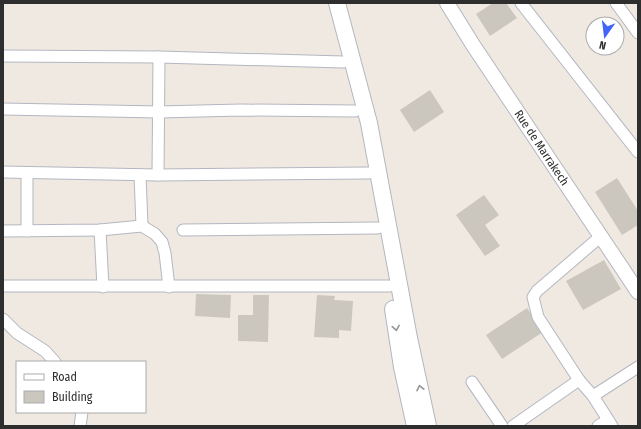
<svg xmlns="http://www.w3.org/2000/svg" width="641" height="429" font-family="'Fira Sans Condensed',sans-serif">
	<style>
		.building { fill: #cbc7bf }
		.lines { fill: none; stroke-linecap: round; stroke-linejoin: round }
		.minor-casing { stroke: #b4b7c1; stroke-width: 13 }
		.tertiary-casing { stroke: #b4b7c1; stroke-width: 16 }
		.secondary-casing { stroke: #b4b7c1; stroke-width: 18 }
		.minor { stroke: #fff; stroke-width: 11 }
		.tertiary { stroke: #fff; stroke-width: 14 }
		.secondary { stroke: #fff; stroke-width: 16 }
		.oneway { stroke: #969696 }
		.labels { text-anchor: middle; stroke-width: 3.5; stroke-linejoin: round; paint-order: stroke }
		.street-label { font-size: 12px; fill: #2e2e2e; stroke: #fff }
	</style>
	<rect width="100%" height="100%" fill="#efe9e1"/>
	<!-- building -->
	<g class="building">
		<path d="M 493,3 L 506,3 L 517,18 L 490,36 L 476,14 Z"/>
		<path d="M 430,90 L 444,112 L 414,132 L 400,110 Z"/>
		<path d="M 617,178 L 638,211 L 638,225 L 622,235 L 595,192 Z"/>
		<path d="M 484,195 L 499,215 L 485,225 L 500,246 L 485,256 L 456,215 Z"/>
		<path d="M 604,260 L 621,289 L 583,310 L 566,281 Z"/>
		<path d="M 196,294 L 231,295 L 230,318 L 195,316 Z"/>
		<path d="M 253,295 L 269,295 L 268,342 L 238,341 L 238,315 L 253,315 Z"/>
		<path d="M 317,295 L 335,296 L 334,300 L 353,301 L 351,331 L 339,330 L 339,338 L 314,337 Z"/>
		<path d="M 527,308 L 543,332 L 502,359 L 486,335 Z"/>
	</g>
	<g class="lines">
		<defs>
			<g id="minor">
				<path d="M 521,3 L 638,152"/>
				<path d="M 616,3 L 638,33"/>
				<path d="M 3,56 L 159,57 L 343,62"/>
				<path d="M 3,109 L 159,112 L 241,110 L 355,111"/>
				<path d="M 3,172 L 158,175 L 369,173"/>
				<path d="M 140,175 L 142,226"/>
				<path d="M 158,175 L 159,57"/>
				<path d="M 100,230 L 103,287"/>
				<path d="M 183,230 L 378,228"/>
				<path d="M 3,231 L 100,230 L 142,226 L 155,234 L 162,242 L 165,253 L 169,287"/>
				<path d="M 27,231 L 27,173"/>
				<path d="M 600,237 L 537,291 L 533,297 L 538,317 L 579,380 L 593,396 L 612,426"/>
				<path d="M 3,286 L 389,286"/>
				<path d="M 3,319 L 17,333 L 45,351 L 55,362"/>
				<path d="M 472,382 L 502,426"/>
				<path d="M 593,396 L 638,367"/>
				<path d="M 80,426 L 82,412"/>
				<path d="M 513,426 L 579,380"/>
				<path d="M 598,426 L 608,420"/>
			</g>
			<g id="tertiary">
				<path id="s1" d="M 447,3 L 473,45 L 638,292"/>
			</g>
			<g id="secondary">
				<path d="M 337,3 L 369,123 L 409,338 L 428,426"/>
				<path d="M 393,309 L 402,367 L 415,426"/>
			</g>
		</defs>
		<!-- minor casing -->
		<use href="#minor" class="minor-casing"/>
		<!-- tertiary casing -->
		<use href="#tertiary" class="tertiary-casing"/>
		<!-- secondary casing -->
		<use href="#secondary" class="secondary-casing"/>
		<!-- minor -->
		<use href="#minor" class="minor"/>
		<!-- tertiary -->
		<use href="#tertiary" class="tertiary"/>
		<!-- secondary -->
		<use href="#secondary" class="secondary"/>
	</g>
	<!-- one-way arrows -->
	<defs><path id="oneway-chevron" d="M-2-3.5L2.5 0L-2 3.5" fill="none" stroke-width="1.6" stroke-linecap="round" stroke-linejoin="round"/></defs>
	<g class="oneway">
		<use href="#oneway-chevron" transform="translate(396 328) rotate(80)"/>
		<use href="#oneway-chevron" transform="translate(420 388) rotate(-102)"/>
	</g>
	<g class="labels">
		<!-- street labels -->
		<g class="street-label">
			<text dy="4" stroke="none"><textPath href="#s1" startOffset="173">Rue de Marrakech</textPath></text>
		</g>
	</g>
	<!-- border -->
	<rect width="641" height="429" fill="none" stroke="#2e2e2e" stroke-width="8"/>
	<!-- legend -->
	<rect x="16" y="361" width="130" height="52" fill="#ffffff" stroke="#ababab"/>
	<rect x="24" y="374" width="20" height="6" fill="#ffffff" stroke="#ababab"/>
	<text x="52" y="381" font-size="12" fill="#2e2e2e">Road</text>
	<rect x="24" y="391" width="20" height="12" fill="#cbc7bf" stroke="#ababab"/>
	<text x="52" y="401" font-size="12" fill="#2e2e2e">Building</text>
	<!-- north arrow -->
	<g transform="translate(605 36) rotate(194)"><circle r="19" fill="#ffffff" stroke="#ababab"/>
	<path d="M0-3L7 15L0 10L-7 15Z" fill="#4264fb"/>
	<text y="-6" font-size="11" font-weight="bold" text-anchor="middle" fill="#2e2e2e">N</text>
	</g>
</svg>
